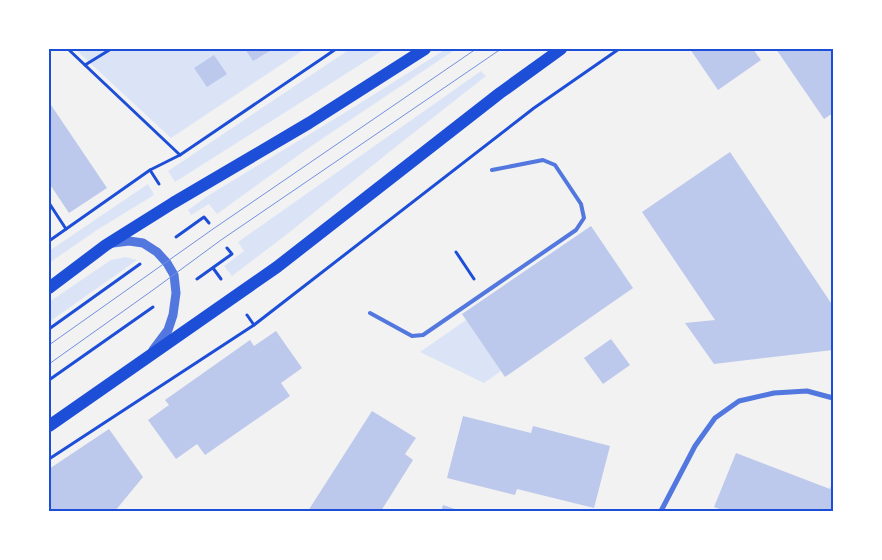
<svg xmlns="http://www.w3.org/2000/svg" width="882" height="560" font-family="'Sofia Sans Condensed',sans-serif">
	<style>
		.green { fill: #dbe4f7 }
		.building { fill: #bdc9ec }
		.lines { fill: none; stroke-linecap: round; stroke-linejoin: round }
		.path { stroke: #1d4ed8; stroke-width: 3 }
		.service { stroke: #5277de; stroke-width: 4 }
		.minor { stroke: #5277de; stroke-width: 5 }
		.tertiary { stroke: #5277de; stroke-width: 9 }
		.primary { stroke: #1d4ed8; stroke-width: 12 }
		.tram { stroke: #7290e2; stroke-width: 1 }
		.neatline { fill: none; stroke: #1d4ed8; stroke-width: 2 }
	</style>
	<rect width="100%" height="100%" fill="#f2f2f2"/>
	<!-- green -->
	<g class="green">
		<path d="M 75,49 L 305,49 L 171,138 Z"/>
		<path d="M 350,49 L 385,49 L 175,182 L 168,171 Z"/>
		<path d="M 446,49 L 456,49 L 307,149 L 217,214 L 209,204 L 191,215 L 188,210 L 209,195 L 346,112 Z"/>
		<path d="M 481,71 L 486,76 L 393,149 L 286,235 L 232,276 L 224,266 L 244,251 L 238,242 Z"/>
		<path d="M 148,184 L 154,195 L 97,230 L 49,263 L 49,251 Z"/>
		<path d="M 126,257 L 137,260 L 49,322 L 49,302 L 111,260 Z"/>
		<path d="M 466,320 L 501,371 L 484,383 L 420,352 Z"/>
	</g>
	<!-- building -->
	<g class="building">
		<path d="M 245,49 L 273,49 L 253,61 Z"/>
		<path d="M 690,49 L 753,49 L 761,60 L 718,90 Z"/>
		<path d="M 776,49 L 833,49 L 833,113 L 824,119 Z"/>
		<path d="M 214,55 L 227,74 L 207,87 L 194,68 Z"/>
		<path d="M 49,102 L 107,188 L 69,213 L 49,183 Z"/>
		<path d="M 730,152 L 833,306 L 833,350 L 714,364 L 685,323 L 715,320 L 642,212 Z"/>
		<path d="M 591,226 L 633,288 L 505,377 L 462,314 Z"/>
		<path d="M 276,331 L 302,368 L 281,383 L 290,396 L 205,455 L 197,444 L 176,459 L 148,420 L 169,405 L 165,400 L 250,340 L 254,346 Z"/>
		<path d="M 611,339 L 630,365 L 603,384 L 584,358 Z"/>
		<path d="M 372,411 L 416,438 L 405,454 L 413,460 L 381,511 L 308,511 Z"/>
		<path d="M 463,416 L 531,433 L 533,426 L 610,446 L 594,508 L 517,489 L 515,495 L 447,478 Z"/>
		<path d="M 109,429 L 143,477 L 115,511 L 49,511 L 49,469 Z"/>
		<path d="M 736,453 L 830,489 L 833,480 L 833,511 L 725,511 L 714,507 Z"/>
		<path d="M 443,505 L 461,511 L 441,511 Z"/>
	</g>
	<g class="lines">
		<!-- path -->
		<g class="path">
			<path d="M 68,49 L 180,155"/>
			<path d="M 85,65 L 111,49"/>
			<path d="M 150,170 L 159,184"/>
			<path d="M 49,203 L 66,229"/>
			<path d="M 176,237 L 204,217 L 209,223"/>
			<path d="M 49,241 L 150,170 L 180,155 L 336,49"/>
			<path d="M 456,252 L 474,279"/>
			<path d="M 213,268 L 221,279"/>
			<path d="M 197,279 L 232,254 L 227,248"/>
			<path d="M 247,315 L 254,325"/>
			<path d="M 49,329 L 140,264"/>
			<path d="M 49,380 L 153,307"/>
			<path d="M 49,459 L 254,325 L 534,108 L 619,49"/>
		</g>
		<!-- service -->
		<path class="service" d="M 370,313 L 412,336 L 423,335 L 576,230 L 584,218 L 581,204 L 555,165 L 543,160 L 492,170"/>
		<!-- minor -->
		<path class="minor" d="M 661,511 L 695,446 L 715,418 L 739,401 L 774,393 L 807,391 L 833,398"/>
		<!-- tertiary -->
		<path class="tertiary" d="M 113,243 L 129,241 L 143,243 L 157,252 L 167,263 L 174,275 L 176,293 L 173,315 L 168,330 L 153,350"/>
		<!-- primary -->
		<g class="primary">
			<path d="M 49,288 L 106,245 L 173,203 L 309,123 L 425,49"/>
			<path d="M 49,426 L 277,267 L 500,93 L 561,49"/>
		</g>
		<!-- tram -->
		<g class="tram">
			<path d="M 49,345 L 213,229 L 476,49"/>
			<path d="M 49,364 L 153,290 L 221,240 L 501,49"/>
		</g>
	</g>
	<!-- border -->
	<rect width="882" height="560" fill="none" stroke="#ffffff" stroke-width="100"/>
	<rect x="50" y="50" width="782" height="460" class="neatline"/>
</svg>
